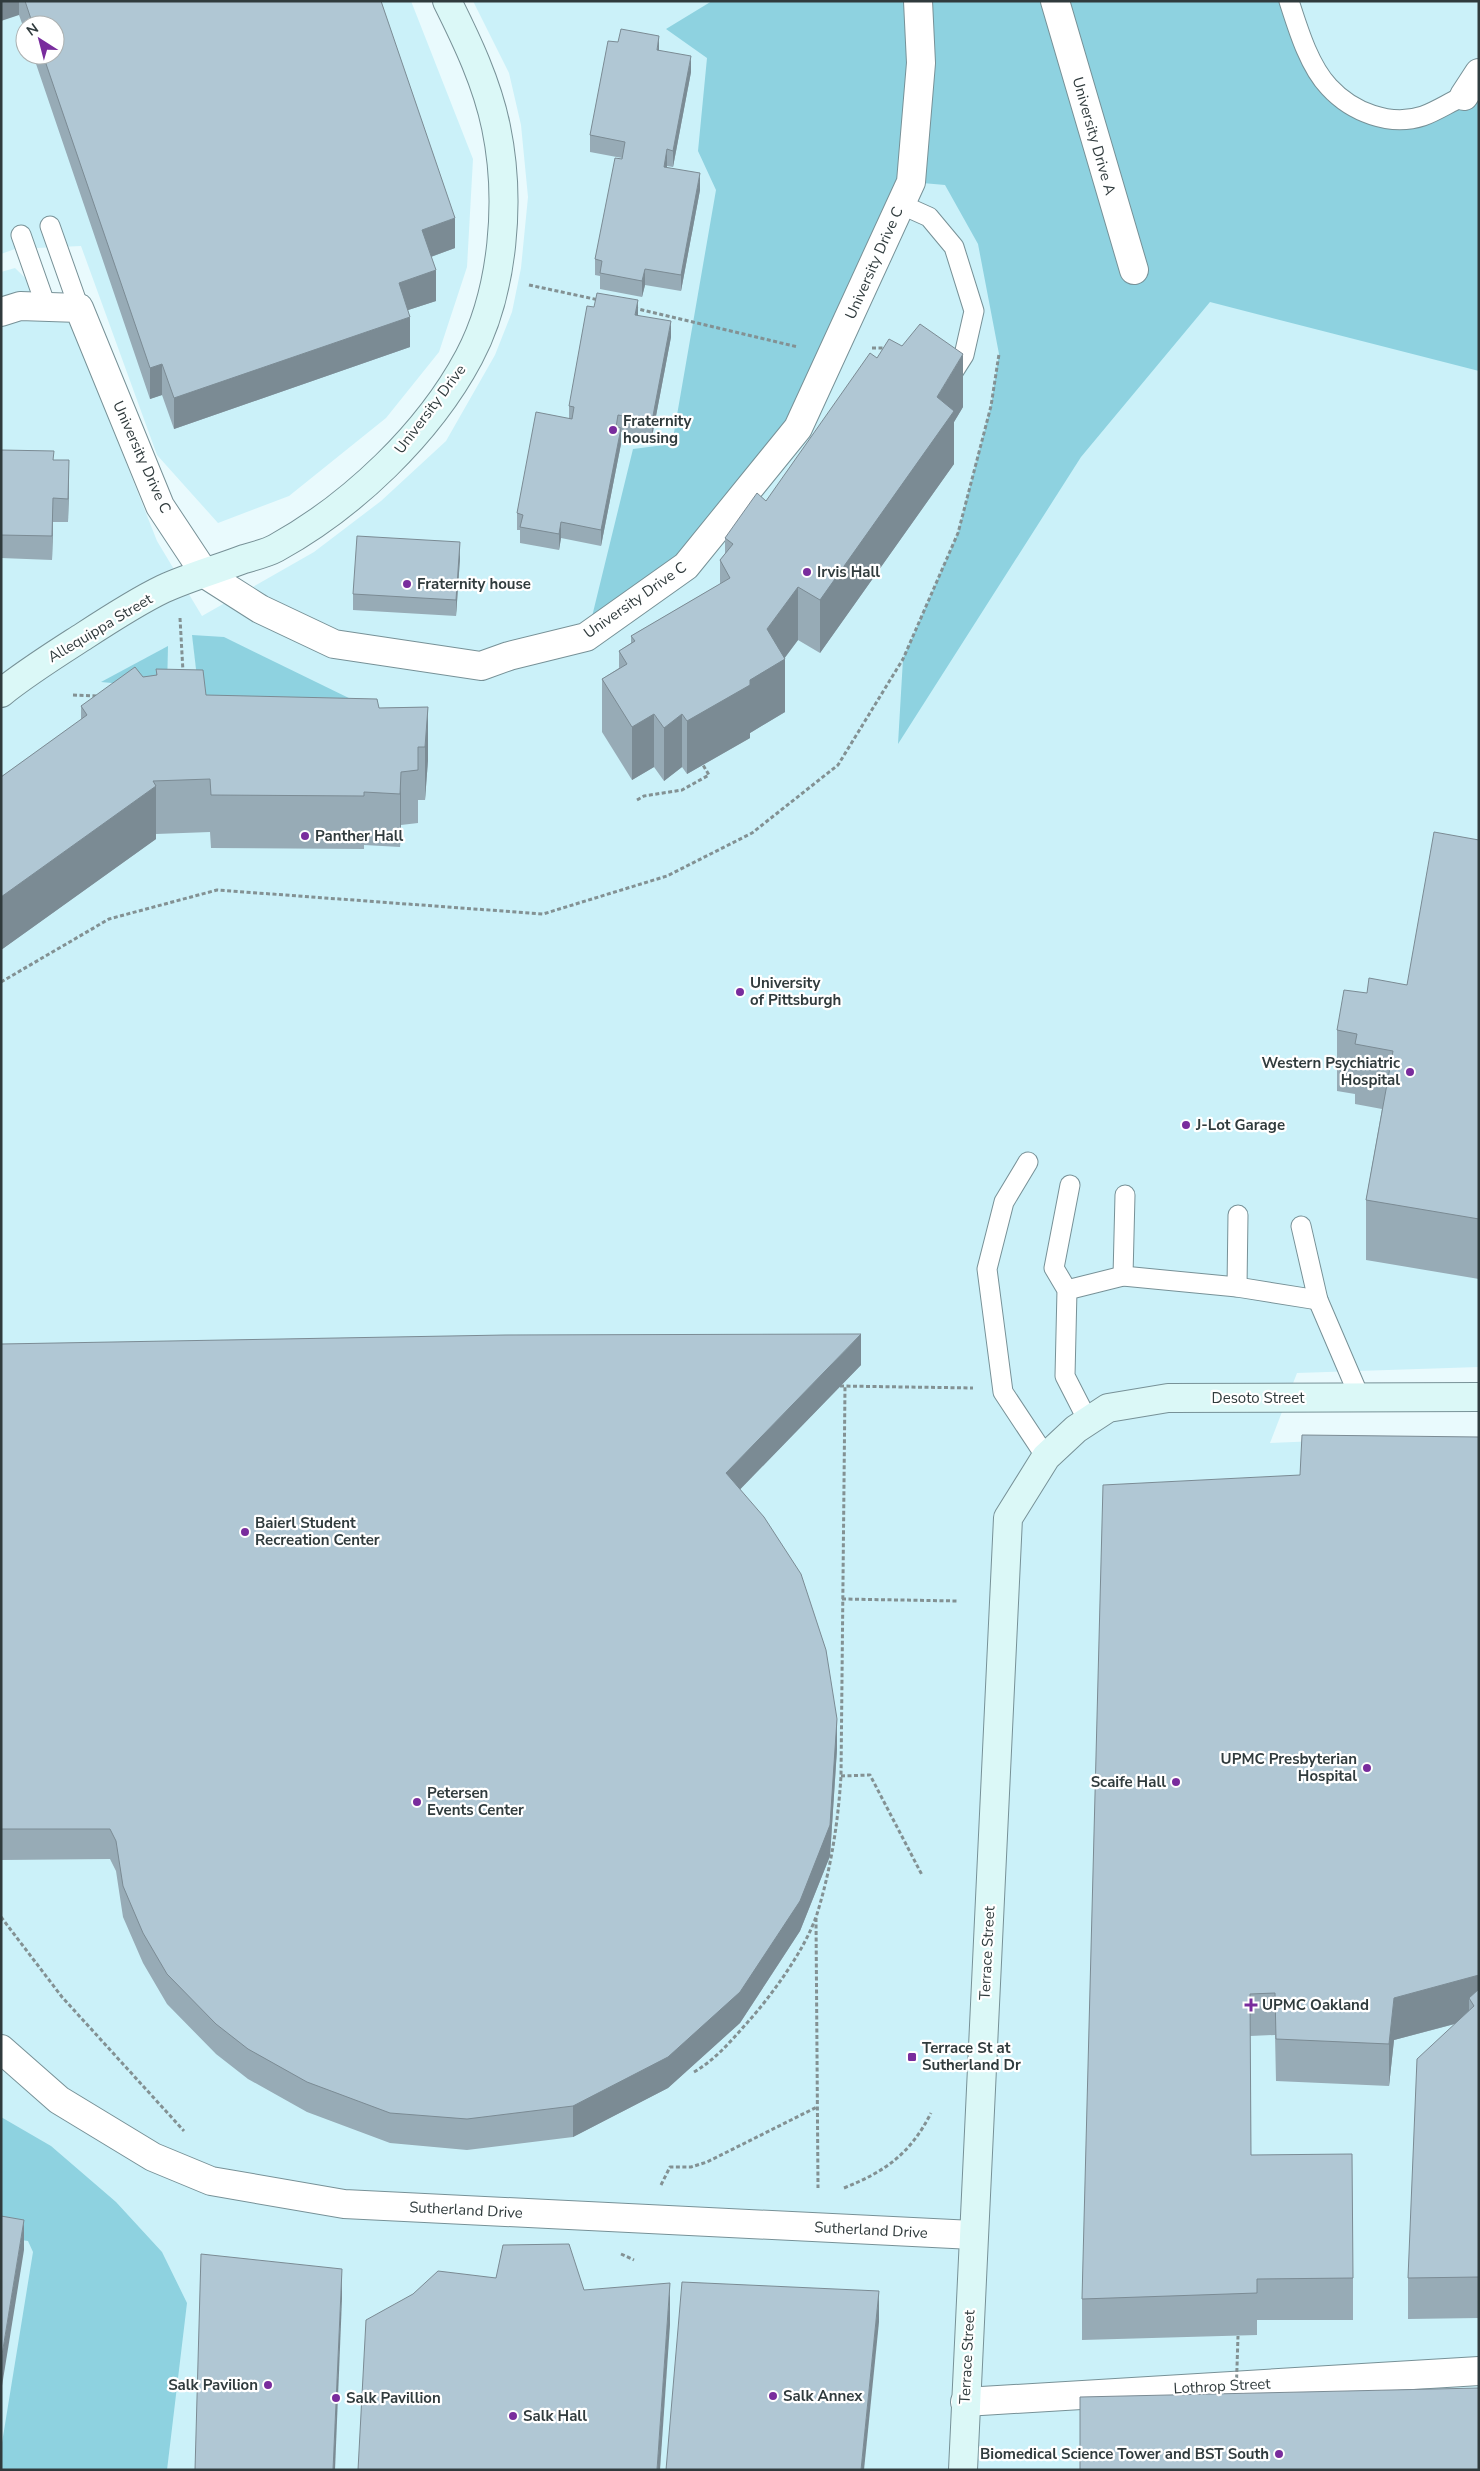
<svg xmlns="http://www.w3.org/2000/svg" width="1480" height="2471" font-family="'Nunito Sans',sans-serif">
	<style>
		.built { fill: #cbf1f9; fill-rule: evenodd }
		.green { fill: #8ed2e0 }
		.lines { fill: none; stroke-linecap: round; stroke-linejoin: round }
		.lane-casing { stroke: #779197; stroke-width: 21 }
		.street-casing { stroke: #779197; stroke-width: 30 }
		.secondary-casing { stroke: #779197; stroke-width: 30 }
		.path { stroke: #839193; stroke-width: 3; stroke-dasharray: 4 2.5; stroke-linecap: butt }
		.lane { stroke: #fff; stroke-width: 19 }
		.street { stroke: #fff; stroke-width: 28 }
		.secondary { stroke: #dbf8f7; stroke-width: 28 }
		.path-bridge { stroke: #839193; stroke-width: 3; stroke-dasharray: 4 2.5; stroke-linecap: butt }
		.wall { fill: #97abb6 }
		.shaded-wall { fill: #7b8b94 }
		.building { fill: #b0c7d4; stroke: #7b8b94 }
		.poi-dot { fill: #792c9d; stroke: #fff; stroke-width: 2 }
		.labels { text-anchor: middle; stroke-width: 4.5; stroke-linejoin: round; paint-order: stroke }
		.street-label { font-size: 15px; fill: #303b3d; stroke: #fff }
		.poi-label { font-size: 15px; font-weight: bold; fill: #303b3d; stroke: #fff; text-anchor: start }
	</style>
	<rect width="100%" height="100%" fill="#e9fafd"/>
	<!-- built -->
	<g class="built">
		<path d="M 1,1 L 411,1 L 473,159 L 467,267 L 439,352 L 386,418 L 289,496 L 218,523 L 157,455 L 81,246 L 15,249 L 1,254 ZM 25,25 L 55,25 L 55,55 L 25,55 Z"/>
		<path d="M 473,1 L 1479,1 L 1479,1367 L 1297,1373 L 1270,1443 L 1340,1440 L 1479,1442 L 1479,2470 L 1,2470 L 1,272 L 15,268 L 71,323 L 157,541 L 202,616 L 314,552 L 381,501 L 446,441 L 495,355 L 512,312 L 521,268 L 528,197 L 521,125 L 509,73 Z"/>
	</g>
	<!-- green -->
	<g class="green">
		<path d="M 712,1 L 1289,1 L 1312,61 L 1356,108 L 1421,116 L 1479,73 L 1479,371 L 1210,302 L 1081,457 L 898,744 L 903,659 L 958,533 L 991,406 L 999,354 L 978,244 L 945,185 L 911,182 L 798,428 L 686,566 L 587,637 L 633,449 L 672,444 L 716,190 L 698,151 L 707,58 L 666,29 Z"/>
		<path d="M 192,635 L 224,637 L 398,722 L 200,703 Z"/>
		<path d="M 168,646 L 167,688 L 101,682 Z"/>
		<path d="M 1,2117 L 51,2146 L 116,2202 L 162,2252 L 187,2303 L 167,2470 L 1,2470 L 1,2449 L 33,2252 L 28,2241 L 1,2237 Z"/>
	</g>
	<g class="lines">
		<defs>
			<g id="lane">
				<path d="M 1289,1 C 1298,29 1309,66 1329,87 C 1352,112 1390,127 1423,116 C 1437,111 1450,102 1464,96"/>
				<path d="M 900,204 L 929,217 L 954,247 L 974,311 L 964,355 L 950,377"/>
				<path d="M 50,226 L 79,308"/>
				<path d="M 21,235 L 46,306"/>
				<path d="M 1028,1162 L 1004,1202 L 987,1269 L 1003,1392 L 1046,1457"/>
				<path d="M 1070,1185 L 1054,1268 L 1067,1290 L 1065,1376 L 1088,1421"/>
				<path d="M 1301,1226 L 1318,1300 L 1360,1398"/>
				<path d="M 1123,1276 L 1125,1195"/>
				<path d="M 1237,1287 L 1238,1215"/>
				<path d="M 1067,1290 L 1123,1276 L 1237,1287 L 1318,1300"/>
			</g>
			<g id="street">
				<path d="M 1055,1 L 1134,270"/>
				<path d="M 1464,96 L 1479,73"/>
				<path d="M 1,312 L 20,306 L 79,308 L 160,506 L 205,574 L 260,609 L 334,644 L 481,666 L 509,656 L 586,637 L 686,566 L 798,428 L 911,182 L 921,63 L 918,1"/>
				<path d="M 1,2049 L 59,2100 L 153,2157 L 211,2181 L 344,2204 L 973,2235"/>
				<path d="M 965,2402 L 1479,2371"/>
			</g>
			<g id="secondary">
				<path d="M 1,693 C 27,672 56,654 84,636 C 110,619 136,602 163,589 C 189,577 218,569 244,559 C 255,556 267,553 276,548 C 352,506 428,434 469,357 C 504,291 511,199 496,127 C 487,83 467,41 447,1"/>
				<path d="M 963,2470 L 1008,1518 L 1046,1457 L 1076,1429 L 1108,1408 L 1168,1398 L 1479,1397"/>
			</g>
		</defs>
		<!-- lane casing -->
		<use href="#lane" class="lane-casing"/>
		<!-- street casing -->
		<use href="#street" class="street-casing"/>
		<!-- secondary casing -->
		<use href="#secondary" class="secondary-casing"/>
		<!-- path -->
		<g class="path">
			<path d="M 529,285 L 599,300"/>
			<path d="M 634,308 L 798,347"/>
			<path d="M 872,348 L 886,348"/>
			<path d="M 180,618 L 183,672"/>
			<path d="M 73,695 L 98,696"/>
			<path d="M 637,800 L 644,796 L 682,790 L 709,775 L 703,765"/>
			<path d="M 1,982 L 109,919 L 217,890 L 543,914 L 667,876 L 752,833 L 838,765 L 903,659 L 958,533 L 991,406 L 999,354"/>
			<path d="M 840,1386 L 973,1388"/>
			<path d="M 842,1599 L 958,1601"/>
			<path d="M 841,1776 L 870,1775 L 922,1875"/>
			<path d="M 1,1917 L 62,1997 L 184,2131"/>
			<path d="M 816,1918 L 818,2188"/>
			<path d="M 694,2072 C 715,2060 731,2041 747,2023 C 772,1995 805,1950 817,1914 C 831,1869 838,1823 841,1776 L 845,1386"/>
			<path d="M 661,2185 L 670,2167 L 691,2167 L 707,2162 L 817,2107"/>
			<path d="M 844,2188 C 886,2171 910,2154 931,2113"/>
			<path d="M 621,2254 L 634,2260"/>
		</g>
		<!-- lane -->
		<use href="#lane" class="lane"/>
		<!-- street -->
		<use href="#street" class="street"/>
		<!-- secondary -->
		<use href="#secondary" class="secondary"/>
		<!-- path-bridge -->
		<path class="path-bridge" d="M 1236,2398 L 1238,2336"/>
	</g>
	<!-- wall -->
	<g class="wall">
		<path d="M 1,1 L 381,1 L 455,248 L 431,257 L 436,301 L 408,310 L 410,347 L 174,429 L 162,395 L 150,399 L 33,55 L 55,55 L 55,25 L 25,25 L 25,32 L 19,15 Z"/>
		<path d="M 659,50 L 691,72 L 673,167 L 667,166 L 667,168 L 700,190 L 681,291 L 645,285 L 642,297 L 600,289 L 600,276 L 595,275 L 595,259 L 622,158 L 590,152 L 590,135 Z"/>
		<path d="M 638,316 L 671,337 L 652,437 L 621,432 L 621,444 L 601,546 L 561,538 L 559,550 L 520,543 L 520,530 L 517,530 L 517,513 L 569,418 L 569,406 Z"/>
		<path d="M 877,358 L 963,407 L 954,422 L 954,464 L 820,653 L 798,640 L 784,659 L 785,712 L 750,733 L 750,738 L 687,774 L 682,767 L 664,781 L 654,767 L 632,780 L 602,732 L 602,679 L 619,668 L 619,651 L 631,643 L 631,636 L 720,584 L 720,560 L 725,554 L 725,538 L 766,501 Z"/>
		<path d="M 1,450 L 54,460 L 69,484 L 68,522 L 53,522 L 52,560 L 1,558 Z"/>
		<path d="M 460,558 L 456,616 L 353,610 L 353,594 Z"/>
		<path d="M 156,669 L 206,695 L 379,708 L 428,707 L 428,760 L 425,800 L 418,800 L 418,823 L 401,825 L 400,847 L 364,845 L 364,849 L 211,848 L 210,832 L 156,834 L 156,839 L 1,950 L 1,777 L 81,720 L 81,706 L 143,677 L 156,675 Z"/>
		<path d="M 1479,840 L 1479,1279 L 1366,1260 L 1366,1200 L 1382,1109 L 1355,1104 L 1355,1094 L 1337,1091 L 1337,1030 L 1367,993 L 1407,985 Z"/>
		<path d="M 1,1344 L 861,1365 L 740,1489 L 837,1749 L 830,1856 L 800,1931 L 740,2023 L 668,2088 L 573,2137 L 467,2150 L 390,2143 L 307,2112 L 248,2079 L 216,2054 L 167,2004 L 143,1963 L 123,1917 L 116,1871 L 110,1859 L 1,1860 Z"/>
		<path d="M 1479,1437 L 1479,2318 L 1408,2319 L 1408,2278 L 1455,2024 L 1394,2040 L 1389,2086 L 1276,2081 L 1275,2035 L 1250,2036 L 1251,2155 L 1353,2278 L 1353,2320 L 1257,2320 L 1257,2335 L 1082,2340 L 1082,2299 L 1300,1475 Z"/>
	</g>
	<!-- shaded-wall -->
	<g class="shaded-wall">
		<path d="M 1,1 L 19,1 L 19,15 L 1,21 Z"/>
		<path d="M 659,36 L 659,52 L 657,50 Z"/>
		<path d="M 691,56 L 691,72 L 673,167 L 673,151 Z"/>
		<path d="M 667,149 L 667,166 L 664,183 L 664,167 Z"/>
		<path d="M 700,173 L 700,190 L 681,291 L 681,275 Z"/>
		<path d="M 455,218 L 455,248 L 422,260 L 422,230 Z"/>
		<path d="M 645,269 L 645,285 L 642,297 L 642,281 Z"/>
		<path d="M 436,270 L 436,301 L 399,313 L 399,283 Z"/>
		<path d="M 638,300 L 638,316 L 635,315 Z"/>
		<path d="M 410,317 L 410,347 L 174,429 L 174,398 Z"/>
		<path d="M 671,321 L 671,337 L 652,437 L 652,421 Z"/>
		<path d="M 963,354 L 963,407 L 954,422 L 954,464 L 820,653 L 820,600 L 937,397 Z"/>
		<path d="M 162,364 L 162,395 L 150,399 L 150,368 Z"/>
		<path d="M 621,428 L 621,444 L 601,546 L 601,530 Z"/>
		<path d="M 69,460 L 69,484 L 68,522 L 68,499 Z"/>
		<path d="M 53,498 L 53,522 L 52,560 L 52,536 Z"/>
		<path d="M 561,522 L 561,538 L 559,550 L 559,534 Z"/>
		<path d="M 460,542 L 460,558 L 456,616 L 456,600 Z"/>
		<path d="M 798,587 L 798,640 L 783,660 L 785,659 L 785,712 L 750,733 L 750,738 L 687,774 L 687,721 L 767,629 Z"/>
		<path d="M 428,707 L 428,760 L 425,800 L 425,747 Z"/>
		<path d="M 654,714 L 654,767 L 632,780 L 632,727 Z"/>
		<path d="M 682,714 L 682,767 L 664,781 L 664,728 Z"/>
		<path d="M 401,772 L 401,825 L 400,847 L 400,794 Z"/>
		<path d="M 156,786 L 156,839 L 1,950 L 1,897 Z"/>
		<path d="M 861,1334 L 861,1365 L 726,1504 L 726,1473 Z"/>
		<path d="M 837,1719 L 837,1749 L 830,1856 L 800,1931 L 740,2023 L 668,2088 L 573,2137 L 573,2106 Z"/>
		<path d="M 1479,1975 L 1479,2017 L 1474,2006 L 1469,1998 L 1469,2020 L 1394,2040 L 1389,2086 L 1389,2044 L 1394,1998 Z"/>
		<path d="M 24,2220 L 24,2250 L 1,2392 L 1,2361 Z"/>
		<path d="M 342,2269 L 342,2299 L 335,2470 L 333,2470 Z"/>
		<path d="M 670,2283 L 670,2325 L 660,2470 L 657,2470 Z"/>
		<path d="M 879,2291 L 879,2322 L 864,2470 L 861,2470 Z"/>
	</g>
	<!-- building -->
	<g class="building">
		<path d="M 25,1 L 381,1 L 455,218 L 422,230 L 436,270 L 399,283 L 410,317 L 174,398 L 162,364 L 150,368 L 43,55 L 55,55 L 55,25 L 33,25 Z"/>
		<path d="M 621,29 L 659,36 L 657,50 L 691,56 L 673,151 L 667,149 L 664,167 L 700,173 L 681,275 L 645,269 L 642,281 L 600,273 L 602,261 L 595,259 L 615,158 L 622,159 L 625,142 L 590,135 L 608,41 L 618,42 Z"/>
		<path d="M 597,293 L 638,300 L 635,315 L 671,321 L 652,421 L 618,415 L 616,427 L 621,428 L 601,530 L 561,522 L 559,534 L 520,527 L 523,515 L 517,513 L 536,412 L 572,419 L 574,407 L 569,406 L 587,306 L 594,307 Z"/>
		<path d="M 920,324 L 963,354 L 937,397 L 954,411 L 820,600 L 798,587 L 767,629 L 785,659 L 750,680 L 750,685 L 687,721 L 682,714 L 664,728 L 654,714 L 632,727 L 602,679 L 627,664 L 619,651 L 635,641 L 631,636 L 730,578 L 720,560 L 733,544 L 725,538 L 757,493 L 766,501 L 870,353 L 877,358 L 889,339 L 902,346 Z"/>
		<path d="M 1,450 L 54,451 L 53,460 L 69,460 L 68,499 L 53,498 L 52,536 L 1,535 Z"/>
		<path d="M 357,536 L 460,542 L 456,600 L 353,594 Z"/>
		<path d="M 135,667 L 143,677 L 157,675 L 156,669 L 203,670 L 206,695 L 377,699 L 379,708 L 428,707 L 425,747 L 418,747 L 418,770 L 401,772 L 400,794 L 364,792 L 364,796 L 211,795 L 210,779 L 153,781 L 156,786 L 1,897 L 1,777 L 87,715 L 81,706 Z"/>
		<path d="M 1434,832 L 1479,840 L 1479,1219 L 1366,1200 L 1393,1051 L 1355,1044 L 1357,1034 L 1337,1030 L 1344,990 L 1367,993 L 1369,978 L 1407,985 Z"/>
		<path d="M 861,1334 L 726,1473 L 764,1517 L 801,1574 L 826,1650 L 837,1719 L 830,1825 L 800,1901 L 740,1992 L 668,2057 L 573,2106 L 467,2119 L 390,2113 L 307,2082 L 248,2049 L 216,2024 L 167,1974 L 143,1933 L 123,1886 L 116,1841 L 110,1829 L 1,1829 L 1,1344 L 505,1335 Z"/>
		<path d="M 1302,1435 L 1479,1437 L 1479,1975 L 1394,1998 L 1389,2044 L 1276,2039 L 1275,1993 L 1250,1994 L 1251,2155 L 1352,2154 L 1353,2278 L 1257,2279 L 1257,2293 L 1082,2299 L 1103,1485 L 1300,1475 Z"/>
		<path d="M 1479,1989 L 1479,2277 L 1408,2278 L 1417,2059 L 1474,2006 L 1469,1998 Z"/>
		<path d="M 1,2216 L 24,2220 L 1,2361 Z"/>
		<path d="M 569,2244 L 584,2290 L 670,2283 L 657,2470 L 358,2470 L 366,2320 L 413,2294 L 438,2271 L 496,2278 L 503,2245 Z"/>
		<path d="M 201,2254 L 342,2269 L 333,2470 L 195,2470 Z"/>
		<path d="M 682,2282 L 879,2291 L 861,2470 L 666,2470 Z"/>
		<path d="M 1479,2388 L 1479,2470 L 1080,2470 L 1080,2397 Z"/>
	</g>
	<!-- markers -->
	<g class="poi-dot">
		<circle cx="613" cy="430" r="5"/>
		<circle cx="807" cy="572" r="5"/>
		<circle cx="407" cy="584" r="5"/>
		<circle cx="305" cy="836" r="5"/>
		<circle cx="740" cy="992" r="5"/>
		<circle cx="1410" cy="1072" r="5"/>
		<circle cx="1186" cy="1125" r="5"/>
		<circle cx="245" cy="1532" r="5"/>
		<circle cx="1367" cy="1768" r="5"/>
		<circle cx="1176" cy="1782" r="5"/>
		<circle cx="417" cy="1802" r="5"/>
		<path d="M1248.5 1997.5h5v5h5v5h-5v5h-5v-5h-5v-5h5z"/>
		<rect x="907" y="2052" width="10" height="10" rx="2.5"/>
		<circle cx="268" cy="2385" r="5"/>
		<circle cx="773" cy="2396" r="5"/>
		<circle cx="336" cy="2398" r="5"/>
		<circle cx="513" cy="2416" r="5"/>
		<circle cx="1279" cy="2454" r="5"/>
	</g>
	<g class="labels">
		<!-- street labels -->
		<g class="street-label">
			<text transform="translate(1094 136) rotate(74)" y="5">University Drive A</text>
			<text transform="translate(874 263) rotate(-66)" y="5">University Drive C</text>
			<text transform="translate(430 409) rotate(-53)" y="5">University Drive</text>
			<text transform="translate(142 457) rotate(66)" y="5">University Drive C</text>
			<text transform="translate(635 600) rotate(-35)" y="5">University Drive C</text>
			<text transform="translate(100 628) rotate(-31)" y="5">Allequippa Street</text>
			<text x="1258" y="1403">Desoto Street</text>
			<text transform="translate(987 1953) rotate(-87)" y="5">Terrace Street</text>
			<text transform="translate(466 2210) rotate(3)" y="5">Sutherland Drive</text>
			<text transform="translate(871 2230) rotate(3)" y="5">Sutherland Drive</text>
			<text transform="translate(967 2357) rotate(-87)" y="5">Terrace Street</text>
			<text transform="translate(1222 2386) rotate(-3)" y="5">Lothrop Street</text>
		</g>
		<!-- poi labels -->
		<g class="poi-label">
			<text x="623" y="426">Fraternity<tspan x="623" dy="17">housing</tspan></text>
			<text x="817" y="577">Irvis Hall</text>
			<text x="417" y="589">Fraternity house</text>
			<text x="315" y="841">Panther Hall</text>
			<text x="750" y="988">University<tspan x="750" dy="17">of Pittsburgh</tspan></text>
			<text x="1400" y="1068" text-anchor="end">Western Psychiatric<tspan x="1400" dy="17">Hospital</tspan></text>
			<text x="1196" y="1130">J-Lot Garage</text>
			<text x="255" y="1528">Baierl Student<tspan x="255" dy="17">Recreation Center</tspan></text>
			<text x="1357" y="1764" text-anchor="end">UPMC Presbyterian<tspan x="1357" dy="17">Hospital</tspan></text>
			<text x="1166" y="1787" text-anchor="end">Scaife Hall</text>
			<text x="427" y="1798">Petersen<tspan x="427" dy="17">Events Center</tspan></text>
			<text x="1262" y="2010">UPMC Oakland</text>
			<text x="922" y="2053">Terrace St at<tspan x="922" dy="17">Sutherland Dr</tspan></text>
			<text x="258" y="2390" text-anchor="end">Salk Pavilion</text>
			<text x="783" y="2401">Salk Annex</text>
			<text x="346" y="2403">Salk Pavillion</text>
			<text x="523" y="2421">Salk Hall</text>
			<text x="1269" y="2459" text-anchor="end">Biomedical Science Tower and BST South</text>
		</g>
	</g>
	<!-- border -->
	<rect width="1480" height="2471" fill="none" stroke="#303b3d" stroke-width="5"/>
	<!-- north arrow -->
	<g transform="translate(40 40) rotate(324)"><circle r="24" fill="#ffffff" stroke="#acb1b1"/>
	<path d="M0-4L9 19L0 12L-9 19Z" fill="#792c9d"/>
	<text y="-8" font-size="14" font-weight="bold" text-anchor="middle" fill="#303b3d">N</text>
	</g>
</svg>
